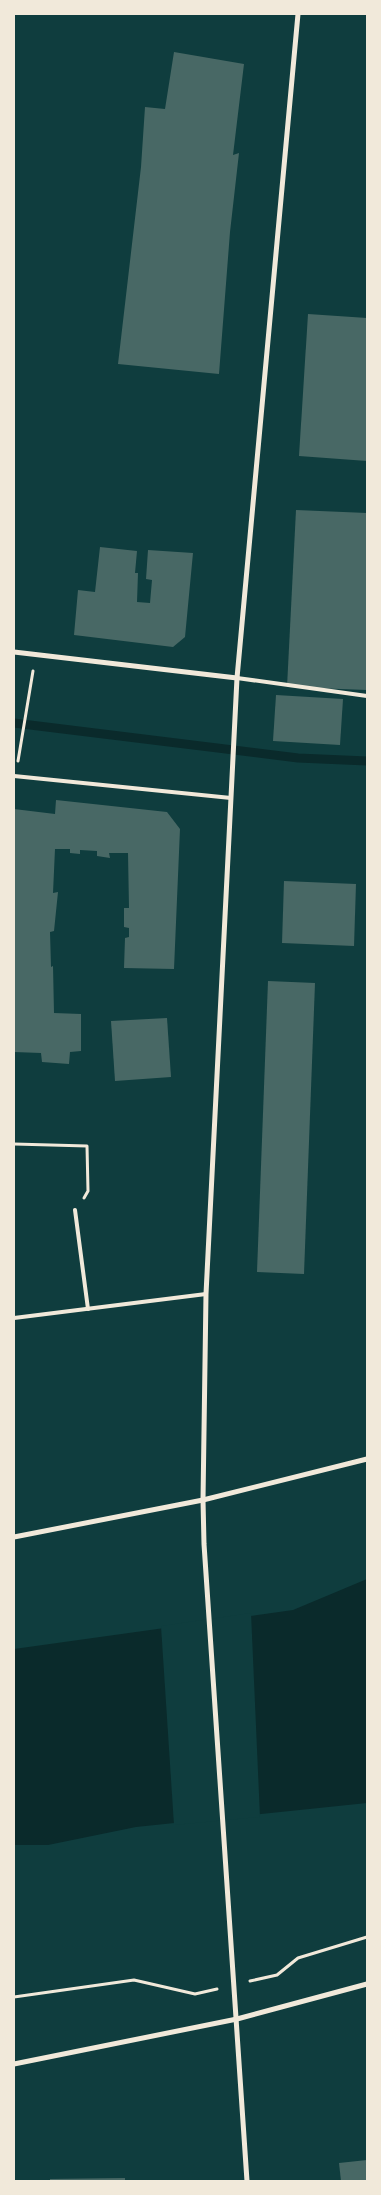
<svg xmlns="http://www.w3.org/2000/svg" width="381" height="2195" font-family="'Archivo Narrow',sans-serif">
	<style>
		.water { fill: #0a2a2b }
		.pier { fill: #0f3d3e }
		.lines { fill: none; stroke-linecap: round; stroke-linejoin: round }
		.stream { stroke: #0a2a2b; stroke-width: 9 }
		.building { fill: #486865 }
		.path { stroke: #f1e9da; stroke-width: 3 }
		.service { stroke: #f1e9da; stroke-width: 4 }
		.minor { stroke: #f1e9da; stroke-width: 5 }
	</style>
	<rect width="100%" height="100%" fill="#0f3d3e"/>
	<!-- water -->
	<path class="water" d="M 367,1579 L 367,1803 L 136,1827 L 48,1845 L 14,1845 L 14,1649 L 293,1610 Z"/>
	<!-- pier -->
	<path class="pier" d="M 251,1613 L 260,1817 L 174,1825 L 161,1626 Z"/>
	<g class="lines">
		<!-- stream -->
		<path class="stream" d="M 14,723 L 298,758 L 367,761"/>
	</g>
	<!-- building -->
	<g class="building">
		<path d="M 174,52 L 244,64 L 233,155 L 239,153 L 230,232 L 219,374 L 118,364 L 141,167 L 145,107 L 165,109 Z"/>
		<path d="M 308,314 L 367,318 L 367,461 L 299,456 Z"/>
		<path d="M 296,510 L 367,513 L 367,690 L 287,687 Z"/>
		<path d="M 100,547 L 137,551 L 135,573 L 138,573 L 137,602 L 150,603 L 152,580 L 146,579 L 148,550 L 193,553 L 185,637 L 173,647 L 74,635 L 78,590 L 95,592 Z"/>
		<path d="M 276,695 L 343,699 L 340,745 L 273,741 Z"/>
		<path d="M 56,800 L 167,812 L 180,829 L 174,969 L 124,968 L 125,938 L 129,937 L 129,928 L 124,927 L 124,908 L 129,908 L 128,853 L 109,853 L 110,858 L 97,856 L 97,851 L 80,850 L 80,854 L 70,853 L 70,849 L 55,849 L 53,893 L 58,892 L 54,931 L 50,932 L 51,967 L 53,966 L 54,1013 L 81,1014 L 81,1051 L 70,1052 L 69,1064 L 42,1062 L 41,1053 L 14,1052 L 14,809 L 55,814 Z"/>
		<path d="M 284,881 L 356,884 L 354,946 L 282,943 Z"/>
		<path d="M 268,981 L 315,983 L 304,1274 L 257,1272 Z"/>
		<path d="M 167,1018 L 171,1077 L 115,1081 L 111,1021 Z"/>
		<path d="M 367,2160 L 367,2181 L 341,2181 L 339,2163 Z"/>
		<path d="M 125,2178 L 125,2181 L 50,2181 L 50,2179 Z"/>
	</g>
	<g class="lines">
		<!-- path -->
		<g class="path">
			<path d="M 18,761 L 33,671"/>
			<path d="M 14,1144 L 87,1146 L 88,1191 L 84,1198"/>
			<path d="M 250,1981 L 277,1975 L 298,1958 L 367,1937"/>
			<path d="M 14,1997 L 134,1980 L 195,1994 L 217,1989"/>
		</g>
		<!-- service -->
		<g class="service">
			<path d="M 237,678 L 367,696"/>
			<path d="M 14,776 L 231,798"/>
			<path d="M 75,1210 L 88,1309"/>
			<path d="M 14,1318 L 206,1294"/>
		</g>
		<!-- minor -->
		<g class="minor">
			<path d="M 14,652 L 237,678"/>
			<path d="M 14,1537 L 203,1500 L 367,1459"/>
			<path d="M 14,2064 L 237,2019 L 367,1984"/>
			<path d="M 247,2181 L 204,1544 L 203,1500 L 206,1294 L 237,678 L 298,14"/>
		</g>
	</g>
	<!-- border -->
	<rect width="381" height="2195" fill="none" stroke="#f1e9da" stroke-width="30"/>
</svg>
